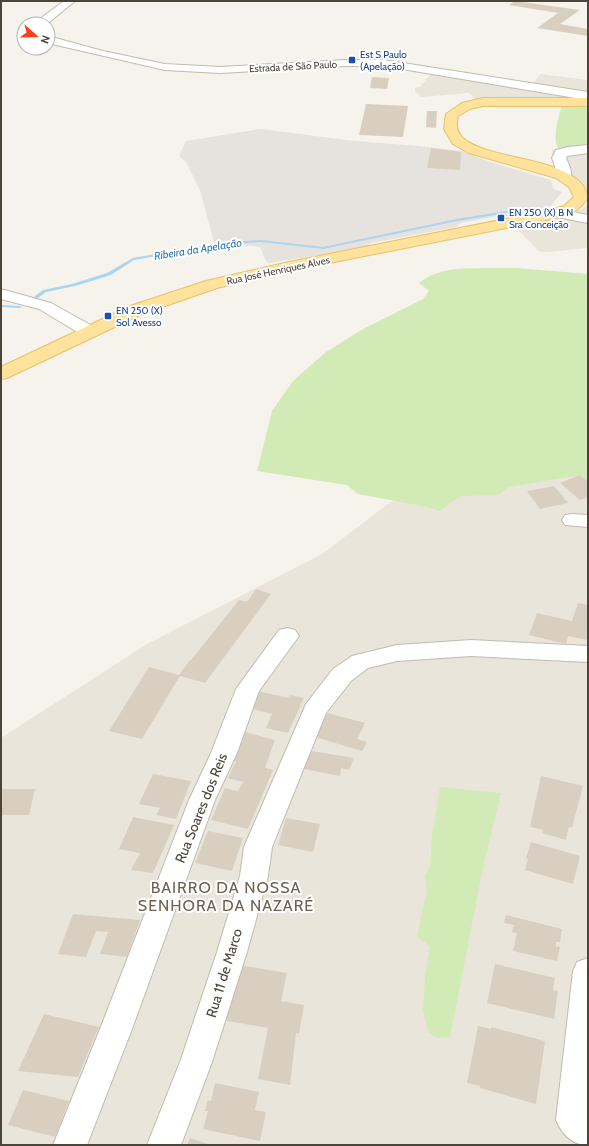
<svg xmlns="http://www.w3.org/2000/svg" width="589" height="1146" font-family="Cabin,sans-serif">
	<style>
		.residential { fill: #eae5da }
		.industrial { fill: #e6e2dd }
		.green { fill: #d2eab5 }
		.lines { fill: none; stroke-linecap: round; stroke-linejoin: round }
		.stream { fill: #a9d4f2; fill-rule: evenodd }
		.building { fill: #d8cfc1 }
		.minor-casing { stroke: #c2bbae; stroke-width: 2 }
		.major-casing { stroke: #e6c16a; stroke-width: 2 }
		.minor { fill: #fff; fill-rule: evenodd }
		.major { fill: #ffe39c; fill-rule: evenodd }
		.transit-dot { fill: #1a4fb4; stroke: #fff; stroke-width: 1.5 }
		.labels { text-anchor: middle; stroke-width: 4; stroke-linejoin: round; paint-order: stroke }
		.far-transit-label { font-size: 10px; fill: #164399; stroke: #fff; text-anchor: start }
		.far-street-label { font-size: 10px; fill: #4b4439; stroke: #fff }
		.far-water-label { font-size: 11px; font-style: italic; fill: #2e7ab2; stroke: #fff }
		.near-street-label { font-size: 14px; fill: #4b4439; stroke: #fff }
		.near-neighbourhood-label { font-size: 16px; letter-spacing: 1px; fill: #6e6250; stroke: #fff }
	</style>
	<rect width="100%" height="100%" fill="#f6f3ec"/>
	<!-- residential -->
	<g class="residential">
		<path d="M 431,74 L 533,84 L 540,74 L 588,80 L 588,104 L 491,98 L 476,99 L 469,93 L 421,97 L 415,91 L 415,88 L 420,87 Z"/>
		<path d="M 588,147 L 588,194 L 582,183 L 559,171 L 552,157 L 552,151 L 553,149 Z"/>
		<path d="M 588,200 L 588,248 L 546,252 L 539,251 L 515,227 L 570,215 L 586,206 Z"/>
		<path d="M 588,420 L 588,1145 L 1,1145 L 1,738 L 147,644 L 322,554 L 483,432 Z"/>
	</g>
	<!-- industrial -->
	<path class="industrial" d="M 261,129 L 354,141 L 419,146 L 462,151 L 490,162 L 551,180 L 553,189 L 562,192 L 549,208 L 546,209 L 530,207 L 503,211 L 509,215 L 508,216 L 497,216 L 461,223 L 456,227 L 371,243 L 364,248 L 268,263 L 265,259 L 260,247 L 214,242 L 200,190 L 186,162 L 179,156 L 186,141 Z"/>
	<!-- green -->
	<g class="green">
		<path d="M 588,104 L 588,147 L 559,149 C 551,139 559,116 562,105 Z"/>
		<path d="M 484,268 L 517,268 L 588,274 L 588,481 L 580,475 L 509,487 L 499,495 L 461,496 L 439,511 L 428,507 L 358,494 L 347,485 L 257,471 L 272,411 L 293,381 L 326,352 L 363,329 L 423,299 L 429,291 L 419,283 C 440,267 459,269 484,268 Z"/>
		<path d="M 440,787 L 501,793 L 483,867 L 450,1037 L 438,1038 L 428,1032 L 423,1010 L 425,976 L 430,946 L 417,937 L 427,890 L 425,876 L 430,867 L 432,836 Z"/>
	</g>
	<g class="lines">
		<!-- stream -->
		<g class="stream">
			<path d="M 531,207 L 532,207 L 532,209 L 457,221 L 323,249 L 261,242 L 218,245 L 134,260 L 111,275 L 75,286 L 46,292 L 38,298 L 34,298 L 34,297 L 43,290 L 72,284 L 107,273 L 133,258 L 218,243 L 261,240 L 323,247 L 457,219 Z"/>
			<path d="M 1,305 L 20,306 L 22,307 L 20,308 L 1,307 Z"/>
		</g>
	</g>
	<!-- building -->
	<g class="building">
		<path d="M 515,1 L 580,10 L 560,24 L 588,29 L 588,36 L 537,28 L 558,13 L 509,5 Z"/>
		<path d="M 372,77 L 389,78 L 387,89 L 370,88 Z"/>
		<path d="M 366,104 L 408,106 L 403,137 L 359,135 Z"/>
		<path d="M 427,111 L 437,111 L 436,128 L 426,127 Z"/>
		<path d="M 431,148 L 461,152 L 460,170 L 427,168 Z"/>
		<path d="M 580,475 L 588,481 L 588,497 L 580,500 L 560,483 Z"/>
		<path d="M 554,486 L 568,503 L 540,509 L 527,491 Z"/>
		<path d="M 256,589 L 271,594 L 205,683 L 180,676 L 142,739 L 109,731 L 149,667 L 179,675 L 190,660 L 191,660 L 239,600 L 247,602 Z"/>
		<path d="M 578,603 L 588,605 L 588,640 L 568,636 L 566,644 L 529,635 L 537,613 L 572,621 Z"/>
		<path d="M 254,690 L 288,698 L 290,695 L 304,698 L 288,733 L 266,728 L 272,714 L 245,707 Z"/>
		<path d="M 328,713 L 365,723 L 357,739 L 367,742 L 362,751 L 315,737 Z"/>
		<path d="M 237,730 L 275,740 L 265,768 L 273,770 L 248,829 L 211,820 L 225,788 L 238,791 L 243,782 L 228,778 L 236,761 L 230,759 Z"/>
		<path d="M 305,750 L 354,758 L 349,770 L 341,768 L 340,776 L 299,768 Z"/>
		<path d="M 153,774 L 191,781 L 176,819 L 156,815 L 160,808 L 139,804 Z"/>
		<path d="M 541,776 L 583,786 L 572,828 L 569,827 L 566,840 L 542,833 L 543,830 L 530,827 Z"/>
		<path d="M 1,789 L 35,789 L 29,815 L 1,815 Z"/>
		<path d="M 133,817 L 174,825 L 153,873 L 131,870 L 140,853 L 119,849 Z"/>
		<path d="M 286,818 L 320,824 L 313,852 L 278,845 Z"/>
		<path d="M 208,831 L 243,838 L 232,871 L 195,863 Z"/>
		<path d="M 531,842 L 580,856 L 573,884 L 525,870 L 528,859 L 526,858 Z"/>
		<path d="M 73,914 L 140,920 L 127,957 L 100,954 L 108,932 L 96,931 L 86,957 L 58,954 Z"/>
		<path d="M 506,915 L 562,929 L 560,942 L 556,942 L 556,946 L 560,947 L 557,961 L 513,951 L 517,933 L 512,932 L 514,925 L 504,923 Z"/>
		<path d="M 495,964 L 555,978 L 553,990 L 558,991 L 554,1019 L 487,1003 Z"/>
		<path d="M 240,965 L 287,973 L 281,1001 L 304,1005 L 299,1034 L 296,1033 L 290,1085 L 258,1079 L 268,1028 L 222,1020 Z"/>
		<path d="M 44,1014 L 99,1027 L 78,1077 L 18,1071 Z"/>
		<path d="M 478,1026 L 491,1029 L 491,1027 L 545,1041 L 536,1104 L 480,1088 L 480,1086 L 467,1083 Z"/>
		<path d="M 215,1083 L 259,1092 L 255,1110 L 266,1112 L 260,1141 L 203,1129 L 208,1111 L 205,1111 L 208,1100 L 211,1101 Z"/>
		<path d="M 23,1090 L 69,1101 L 55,1137 L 8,1125 Z"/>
		<path d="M 190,1138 L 211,1145 L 187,1145 Z"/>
	</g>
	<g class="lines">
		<defs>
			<g id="minor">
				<path d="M 64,1 L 75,1 L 47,24 L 37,24 L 41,18 Z"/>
				<path d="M 48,36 L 103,51 L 165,64 L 220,67 L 346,60 L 384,60 L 588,92 L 588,100 L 384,66 L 346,66 L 220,73 L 165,70 L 56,45 L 48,43 Z"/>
				<path d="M 588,145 L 588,153 L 567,156 L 566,158 C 569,165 574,173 569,180 L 564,181 L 559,180 C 557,177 555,164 552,158 L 556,150 L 568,147 Z"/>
				<path d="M 557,209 L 588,215 L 588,223 L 552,216 L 550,213 L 552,210 Z"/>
				<path d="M 1,289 L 51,303 L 96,328 L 98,332 L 96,336 L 90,337 L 84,336 L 39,309 L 1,299 Z"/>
				<path d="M 572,514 L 588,515 L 588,527 L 565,525 L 562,520 L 565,515 Z"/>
				<path d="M 287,628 L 295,630 L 299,636 L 259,691 L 237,753 L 215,800 L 132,1029 L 87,1145 L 53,1145 L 100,1029 L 189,800 L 211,753 L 236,689 L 279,630 Z"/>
				<path d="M 471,640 L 588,646 L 588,662 L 471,656 L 397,661 L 368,668 L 351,681 L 326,713 L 272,847 L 268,876 L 247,952 L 212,1062 L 181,1145 L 147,1145 L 180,1062 L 217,952 L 240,876 L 244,847 L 306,704 L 333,669 L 352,656 L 397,645 Z"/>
				<path d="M 588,958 L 588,1145 C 572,1145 562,1134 556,1120 L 573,971 L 577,962 Z"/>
			</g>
			<path id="major" d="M 483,98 L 588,98 L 588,106 L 483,106 L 470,109 L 458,116 C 456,124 456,132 463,138 C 469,144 479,147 487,150 C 515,159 557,162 579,181 C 584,185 586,192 588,197 C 580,212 567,215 551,219 L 289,271 L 217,288 L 142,314 L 7,378 L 1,379 L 1,367 L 130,306 L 206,281 L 289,262 L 551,210 L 564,206 L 574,197 L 569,187 L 556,178 L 469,153 L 453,144 L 444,129 L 446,114 L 462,103 Z"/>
		</defs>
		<!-- minor casing -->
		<use href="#minor" class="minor-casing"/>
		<!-- major casing -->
		<use href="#major" class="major-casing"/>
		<!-- minor -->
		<use href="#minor" class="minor"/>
		<!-- major -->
		<use href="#major" class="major"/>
	</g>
	<!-- markers -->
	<g class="transit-dot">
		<rect x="348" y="56" width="8" height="8" rx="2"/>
		<rect x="497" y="214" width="8" height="8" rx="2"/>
		<rect x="104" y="312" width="8" height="8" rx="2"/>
	</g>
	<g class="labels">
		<!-- far-transit labels -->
		<g class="far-transit-label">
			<text x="360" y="58">Est S Paulo<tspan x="360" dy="12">(Apelação)</tspan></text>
			<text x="509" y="216">EN 250 (X) B N<tspan x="509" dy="12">Sra Conceição</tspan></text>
			<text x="116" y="314">EN 250 (X)<tspan x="116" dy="12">Sol Avesso</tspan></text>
		</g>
		<!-- far-street labels -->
		<g class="far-street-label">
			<text transform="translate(293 66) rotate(-3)" y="4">Estrada de São Paulo</text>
			<text transform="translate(278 270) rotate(-12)" y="4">Rua José Henriques Alves</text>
		</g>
		<!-- far-water labels -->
		<g class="far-water-label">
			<text transform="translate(198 249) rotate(-9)" y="4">Ribeira da Apelação</text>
		</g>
		<!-- near-street labels -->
		<g class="near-street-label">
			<text transform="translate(201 808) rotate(-68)" y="5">Rua Soares dos Reis</text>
			<text transform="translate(224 973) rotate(-73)" y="5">Rua 11 de Marco</text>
		</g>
		<!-- near-neighbourhood labels -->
		<g class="near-neighbourhood-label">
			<text x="226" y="893">BAIRRO DA NOSSA<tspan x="226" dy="18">SENHORA DA NAZARÉ</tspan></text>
		</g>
	</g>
	<!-- border -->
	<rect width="589" height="1146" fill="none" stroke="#4b4439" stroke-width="4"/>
	<!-- north arrow -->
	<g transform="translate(36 36) rotate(110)"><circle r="19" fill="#ffffff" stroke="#b7b4b0"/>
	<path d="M0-3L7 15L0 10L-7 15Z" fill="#fc3f1d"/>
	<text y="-6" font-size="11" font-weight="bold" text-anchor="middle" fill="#4b4439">N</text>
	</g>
</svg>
